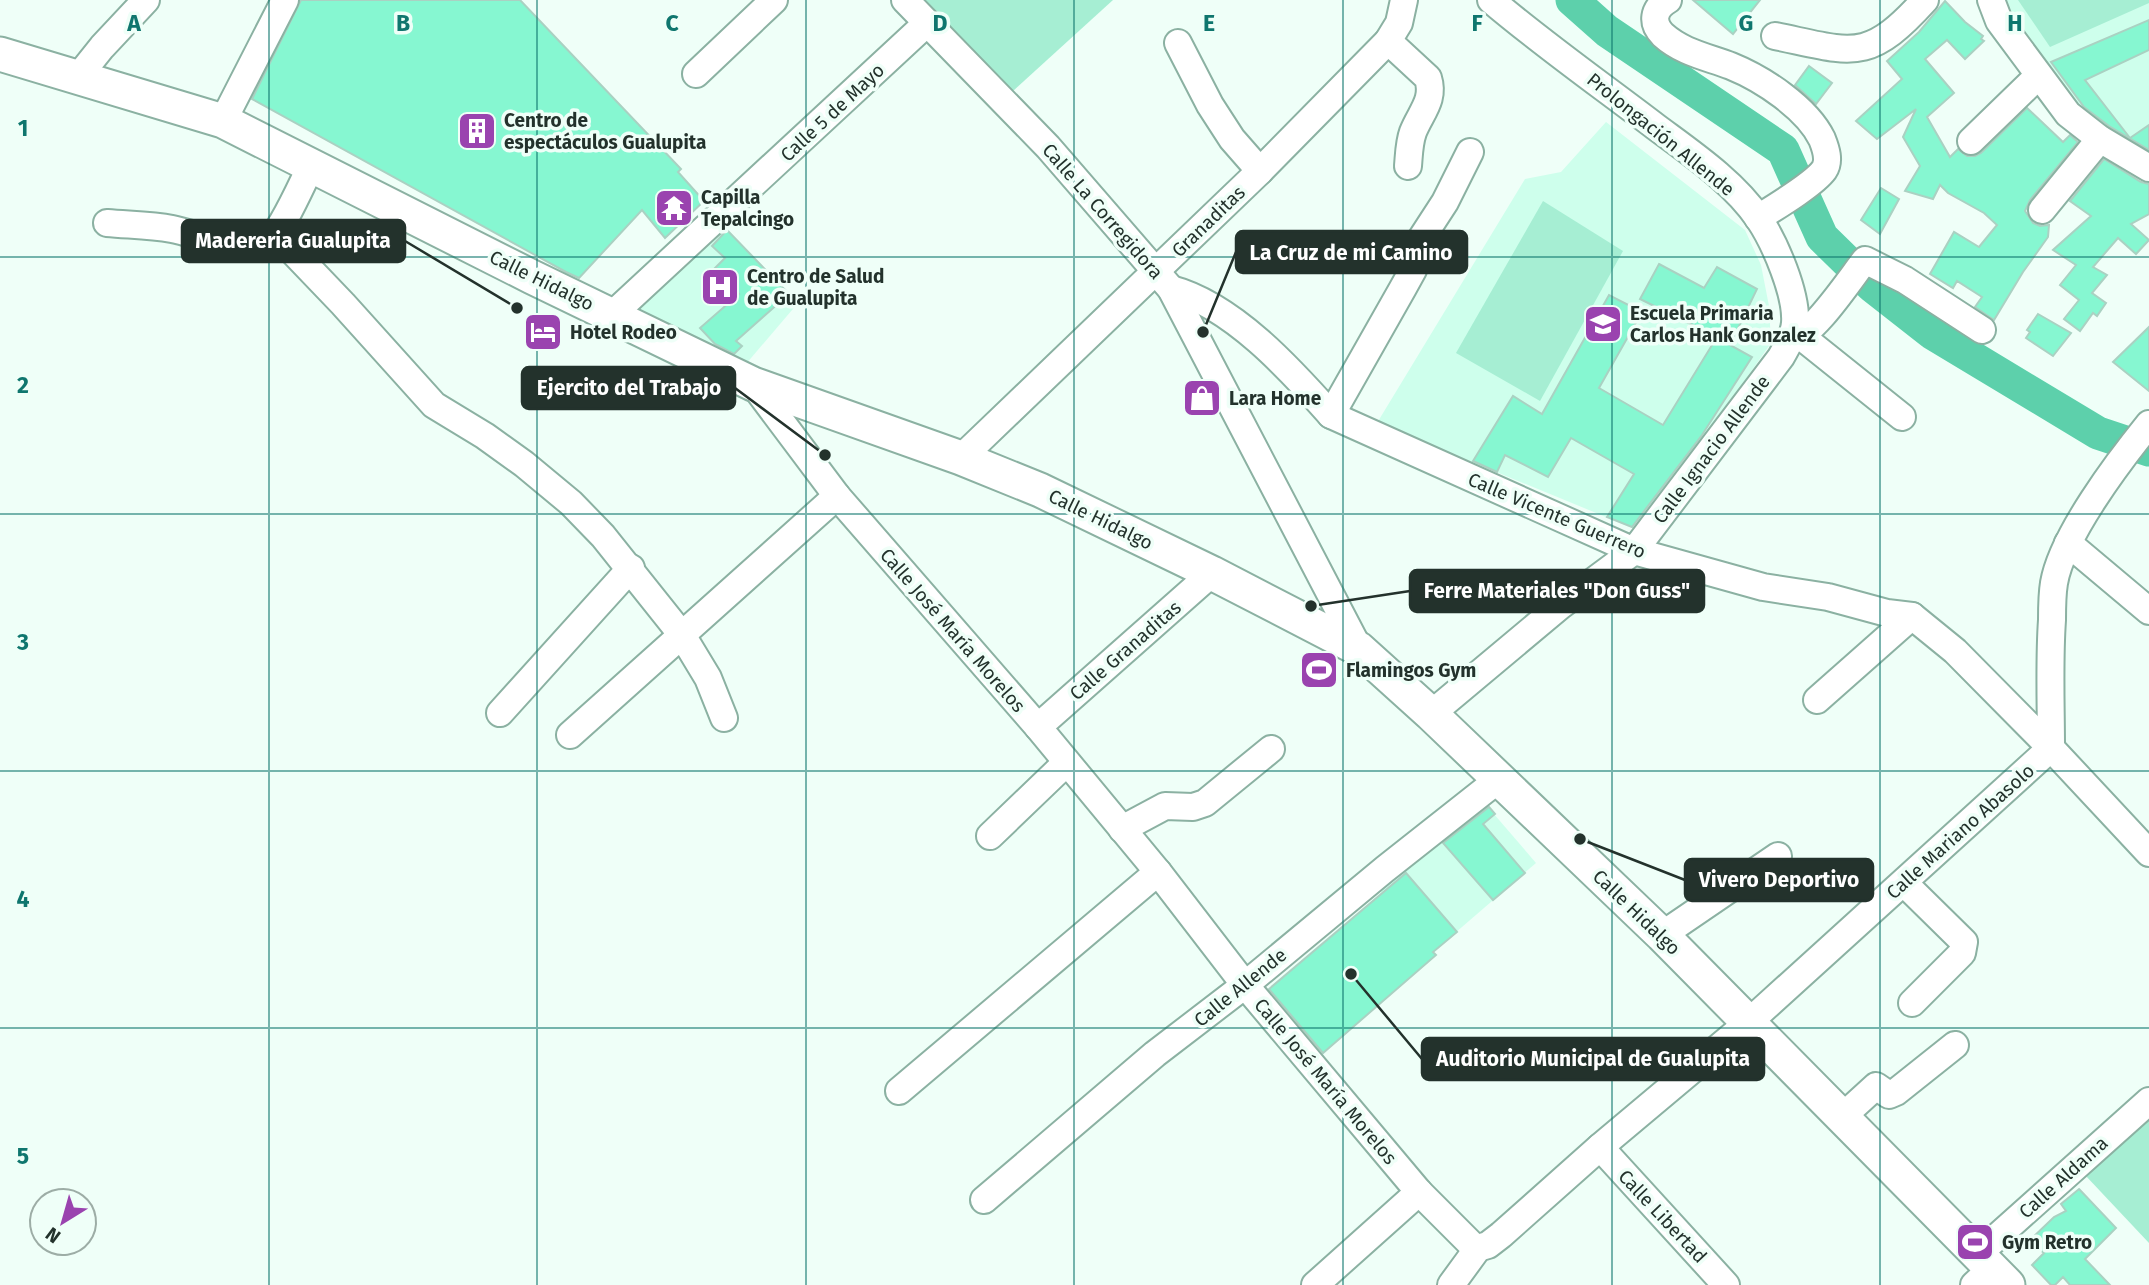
<svg xmlns="http://www.w3.org/2000/svg" width="2149" height="1285" font-family="'Fira Sans',sans-serif">
	<style>
		.built { fill: #ceffec }
		.green { fill: #a6eed3 }
		.lines { fill: none; stroke-linecap: round; stroke-linejoin: round }
		.river { stroke: #5dd0ab; stroke-width: 33 }
		.building { fill: #86f7d1; stroke: #aad1c2; stroke-width: 2 }
		.minor-casing { stroke: #8bb1a2; stroke-width: 30 }
		.major-casing { stroke: #8bb1a2; stroke-width: 37 }
		.minor { stroke: #fff; stroke-width: 26 }
		.major { stroke: #fff; stroke-width: 33 }
		.grid { fill: none; stroke: #0f766e; stroke-width: 2; stroke-opacity: 0.55 }
		.labels { text-anchor: middle; stroke-width: 7; stroke-linejoin: round; paint-order: stroke }
		.street-label { font-size: 19px; fill: #23322c; stroke: #effff8 }
		.poi-label { font-size: 19px; font-weight: bold; fill: #23322c; stroke: #effff8; text-anchor: start }
		.grid-label { font-size: 23px; text-anchor: middle; font-weight: bold; fill: #0f766e; stroke: #effff8; stroke-width: 7; stroke-linejoin: round; paint-order: stroke }
		.leader { fill: none; stroke: #23322c; stroke-width: 2.5 }
		.callout-dot { fill: #23322c; stroke: #effff8; stroke-width: 2.5 }
		.callout { fill: #23322c; stroke: #23322c; stroke-width: 2.5 }
		.callout-label { font-size: 21px; text-anchor: middle; font-weight: bold; fill: #fff }
	</style>
	<rect width="100%" height="100%" fill="#effff8"/>
	<!-- built -->
	<g class="built">
		<path d="M 1997,0 L 2149,0 L 2149,161 L 2061,105 Z"/>
		<path d="M 1606,122 L 1745,230 L 1761,265 L 1769,306 L 1771,343 L 1640,531 L 1377,423 L 1525,179 L 1561,172 Z"/>
		<path d="M 721,223 L 798,303 L 740,371 L 643,323 L 637,307 Z"/>
		<path d="M 1481,799 L 1536,863 L 1433,952 L 1378,888 Z"/>
	</g>
	<!-- green -->
	<g class="green">
		<path d="M 921,0 L 1113,0 L 1013,91 Z"/>
		<path d="M 2018,0 L 2149,0 L 2149,3 L 2050,47 Z"/>
		<path d="M 1543,201 L 1623,251 L 1540,401 L 1456,353 Z"/>
		<path d="M 2149,1118 L 2149,1243 L 2085,1175 Z"/>
	</g>
	<g class="lines">
		<!-- river -->
		<path class="river" d="M 1572,0 L 1607,31 L 1783,150 L 1822,237 L 1872,286 L 1932,333 L 2098,433 L 2149,450"/>
	</g>
	<!-- building -->
	<g class="building">
		<path d="M 301,0 L 520,0 L 681,169 L 678,172 L 704,201 L 665,238 L 642,210 L 579,278 L 566,272 L 252,99 Z"/>
		<path d="M 1693,0 L 1760,0 L 1733,34 Z"/>
		<path d="M 1945,1 L 1965,22 L 1983,36 L 1981,39 L 1984,41 L 1965,59 L 1947,40 L 1925,59 L 1954,93 L 1927,117 L 1950,157 L 1958,149 L 1967,156 L 1975,156 L 1981,153 L 2027,108 L 2063,142 L 2070,135 L 2078,142 L 2030,200 L 2025,211 L 2033,223 L 2040,226 L 2049,225 L 2048,237 L 2023,272 L 1994,320 L 1975,307 L 1982,297 L 1957,281 L 1953,288 L 1930,274 L 1954,232 L 1979,247 L 1997,225 L 1984,213 L 1948,193 L 1940,185 L 1933,199 L 1905,191 L 1920,166 L 1903,137 L 1916,109 L 1877,139 L 1856,121 L 1902,79 L 1887,61 L 1919,32 Z"/>
		<path d="M 2149,20 L 2149,50 L 2085,80 L 2130,138 L 2149,125 L 2149,150 L 2109,126 L 2084,107 L 2051,62 Z"/>
		<path d="M 1809,66 L 1832,83 L 1816,104 L 1795,85 Z"/>
		<path d="M 2104,159 L 2141,182 L 2149,184 L 2149,214 L 2131,224 L 2149,240 L 2136,254 L 2118,238 L 2093,267 L 2107,275 L 2092,293 L 2106,303 L 2097,316 L 2093,313 L 2080,331 L 2064,319 L 2079,300 L 2060,285 L 2076,265 L 2053,250 L 2091,216 L 2070,201 Z"/>
		<path d="M 1881,188 L 1899,199 L 1880,234 L 1861,220 Z"/>
		<path d="M 727,230 L 789,294 L 736,341 L 742,346 L 734,354 L 715,344 L 700,328 L 739,294 L 714,269 L 725,258 L 712,246 Z"/>
		<path d="M 1659,264 L 1704,288 L 1717,267 L 1757,289 L 1730,345 L 1752,357 L 1702,435 L 1632,527 L 1607,517 L 1634,474 L 1571,438 L 1548,477 L 1505,455 L 1497,472 L 1473,461 L 1513,396 L 1542,414 L 1609,295 L 1642,312 L 1599,388 L 1663,425 L 1717,337 L 1640,299 Z"/>
		<path d="M 2038,314 L 2071,333 L 2053,356 L 2026,338 L 2030,332 L 2027,330 Z"/>
		<path d="M 2149,327 L 2149,391 L 2113,362 Z"/>
		<path d="M 1489,807 L 1495,814 L 1483,824 L 1525,873 L 1493,900 L 1443,843 Z"/>
		<path d="M 1406,873 L 1457,932 L 1433,952 L 1436,955 L 1323,1053 L 1269,989 Z"/>
		<path d="M 2079,1189 L 2116,1228 L 2085,1259 L 2110,1285 L 2070,1285 L 2063,1277 L 2055,1285 L 2051,1285 L 2032,1265 L 2044,1253 L 2029,1241 L 2054,1217 L 2066,1211 L 2061,1204 Z"/>
	</g>
	<g class="lines">
		<defs>
			<g id="minor">
				<path d="M 905,0 L 1048,147 L 1171,289 L 1359,649"/>
				<path d="M 1668,0 C 1653,9 1651,23 1663,35 C 1683,53 1708,57 1731,66 C 1763,79 1807,108 1822,139 C 1826,149 1830,161 1824,170 C 1814,184 1774,208 1758,218"/>
				<path d="M 1991,0 L 1999,21 L 2068,114 L 2100,139 L 2149,168"/>
				<path d="M 1775,36 C 1853,52 1867,64 1925,0"/>
				<path d="M 1388,41 L 1428,78 C 1435,100 1421,112 1413,132 C 1409,143 1409,155 1408,166"/>
				<path d="M 1178,43 L 1210,105 L 1232,139 L 1260,171"/>
				<path d="M 696,74 L 774,0"/>
				<path d="M 78,77 L 102,47 L 146,0"/>
				<path d="M 223,121 L 285,0"/>
				<path d="M 1971,141 L 2038,76"/>
				<path d="M 2042,210 L 2100,139"/>
				<path d="M 107,223 C 129,225 151,225 172,229 C 195,233 246,256 266,243 C 282,232 302,183 312,164"/>
				<path d="M 276,234 L 343,304 L 434,405 L 485,436 L 524,464 L 571,503 L 603,536 L 682,635 L 708,678 L 724,718"/>
				<path d="M 1171,289 C 1232,305 1290,369 1331,415 L 1634,551 L 1763,587 L 1828,597 L 1887,613 L 1912,616 L 1955,651 L 2051,748 L 2149,853"/>
				<path d="M 613,314 L 927,23"/>
				<path d="M 1802,337 L 1902,417"/>
				<path d="M 1791,340 C 1813,336 1850,279 1865,260 L 1905,280 L 1982,330"/>
				<path d="M 753,384 L 837,496 L 1038,727 L 1158,872 L 1245,985 L 1419,1192 L 1471,1244 L 1478,1248"/>
				<path d="M 1331,415 L 1403,288 L 1413,270 L 1419,242 L 1445,202 L 1470,152"/>
				<path d="M 961,458 L 1260,171 L 1388,41 L 1399,23 L 1404,0"/>
				<path d="M 2068,543 L 2149,611"/>
				<path d="M 1817,700 L 1912,616"/>
				<path d="M 500,713 L 631,568"/>
				<path d="M 1431,714 L 1560,606 L 1634,551 L 1781,357 C 1787,346 1794,336 1795,323 C 1797,294 1775,243 1759,219 C 1734,182 1691,153 1656,127 C 1601,85 1544,45 1491,0"/>
				<path d="M 1038,727 L 1212,573"/>
				<path d="M 570,735 L 837,496"/>
				<path d="M 1122,829 L 1165,806 L 1193,807 L 1205,803 L 1271,749"/>
				<path d="M 990,836 L 1066,763"/>
				<path d="M 1904,883 L 1964,942 L 1962,953 L 1912,1003"/>
				<path d="M 1662,935 L 1778,856"/>
				<path d="M 899,1091 L 1158,872"/>
				<path d="M 1842,1117 L 1876,1086 L 1889,1095 L 1896,1092 L 1955,1045"/>
				<path d="M 1600,1147 L 1726,1285"/>
				<path d="M 984,1200 L 1155,1054 L 1245,985 L 1385,869 L 1499,779"/>
				<path d="M 1978,1254 L 2149,1101"/>
				<path d="M 1315,1285 L 1419,1192"/>
				<path d="M 1451,1285 L 1478,1248 L 1488,1245 L 1501,1235 L 1600,1147 L 1749,1022 L 2051,748 C 2051,705 2049,663 2052,620 C 2052,608 2052,595 2054,583 C 2062,536 2119,461 2149,424"/>
				<path d="M 1974,1285 L 1992,1268"/>
			</g>
			<path id="major" d="M 0,54 L 223,121 L 532,277 L 753,384 L 961,458 L 1040,490 L 1212,573 L 1359,649 L 1431,714 L 1662,935 L 2008,1285"/>
		</defs>
		<!-- minor casing -->
		<use href="#minor" class="minor-casing"/>
		<!-- major casing -->
		<use href="#major" class="major-casing"/>
		<!-- minor -->
		<use href="#minor" class="minor"/>
		<!-- major -->
		<use href="#major" class="major"/>
	</g>
	<!-- grid -->
	<path class="grid" d="M 269,0 L 269,1285M 537,0 L 537,1285M 806,0 L 806,1285M 1074,0 L 1074,1285M 1343,0 L 1343,1285M 1612,0 L 1612,1285M 1880,0 L 1880,1285M 0,257 L 2149,257M 0,514 L 2149,514M 0,771 L 2149,771M 0,1028 L 2149,1028"/>
	<!-- icons -->
	<defs>
		<symbol id="building-square" viewBox="-11 -11 22 22"><rect x="-9" y="-9" width="18" height="18" rx="4" fill="#9a43af" stroke="#effff8"/><path d="M-4-6H4V6H1V3H-1V6H-4ZM-2.5-4.3h1.7v1.8h-1.7ZM.8-4.3h1.7v1.8H.8ZM-2.5-1h1.7V.8h-1.7ZM.8-1h1.7V.8H.8Z" fill="#fff"/></symbol>
		<symbol id="temple-square" viewBox="-11 -11 22 22"><rect x="-9" y="-9" width="18" height="18" rx="4" fill="#9a43af" stroke="#effff8"/><path d="M0-6L5-2H3V0L6.5 2.5H4V6H1.5V3h-3V6H-4V2.5H-6.5L-3 0V-2H-5Z" fill="#fff"/></symbol>
		<symbol id="hospital-square" viewBox="-11 -11 22 22"><rect x="-9" y="-9" width="18" height="18" rx="4" fill="#9a43af" stroke="#effff8"/><path d="M-5-5h3v3.5h4V-5h3V5h-3V1.5h-4V5h-3Z" fill="#fff"/></symbol>
		<symbol id="school-square" viewBox="-11 -11 22 22"><rect x="-9" y="-9" width="18" height="18" rx="4" fill="#9a43af" stroke="#effff8"/><path d="M0-5L7-2L0 1L-7-2ZM-4 1L0 2.5L4 1V4Q0 6-4 4Z" fill="#fff"/></symbol>
		<symbol id="hotel-square" viewBox="-11 -11 22 22"><rect x="-9" y="-9" width="18" height="18" rx="4" fill="#9a43af" stroke="#effff8"/><path d="M-6-4.5h1.5V1H6V5H4.5V3h-9V5H-6ZM-4 0a1.8 1.8 0 1 1 3.6 0ZM.5 0V-2.5h3Q6-2.5 6 0Z" fill="#fff"/></symbol>
		<symbol id="shop-square" viewBox="-11 -11 22 22"><rect x="-9" y="-9" width="18" height="18" rx="4" fill="#9a43af" stroke="#effff8"/><path d="M-5-2.5h2.3a2.7 3.5 0 0 1 5.4 0H5L5.5 6h-11ZM-1.5-2.5h3a1.5 2.3 0 0 0-3 0Z" fill="#fff"/></symbol>
		<symbol id="stadium-square" viewBox="-11 -11 22 22"><rect x="-9" y="-9" width="18" height="18" rx="4" fill="#9a43af" stroke="#effff8"/><path d="M0-5a6.5 5 0 1 0 0 10a6.5 5 0 1 0 0-10ZM-3.5-1.8h7v3.6h-7Z" fill="#fff"/></symbol>
	</defs>
	<g fill-rule="evenodd">
		<use href="#building-square" x="455" y="109" width="44" height="44"/>
		<use href="#temple-square" x="652" y="186" width="44" height="44"/>
		<use href="#hospital-square" x="698" y="265" width="44" height="44"/>
		<use href="#school-square" x="1581" y="302" width="44" height="44"/>
		<use href="#hotel-square" x="521" y="310" width="44" height="44"/>
		<use href="#shop-square" x="1180" y="376" width="44" height="44"/>
		<use href="#stadium-square" x="1297" y="648" width="44" height="44"/>
		<use href="#stadium-square" x="1953" y="1220" width="44" height="44"/>
	</g>
	<g class="labels">
		<!-- street labels -->
		<g class="street-label">
			<text transform="translate(832 112) rotate(-43)" y="7">Calle 5 de Mayo</text>
			<text transform="translate(1661 134) rotate(39)" y="7">Prolongación Allende</text>
			<text transform="translate(1103 211) rotate(49)" y="7">Calle La Corregidora</text>
			<text transform="translate(1208 221) rotate(-44)" y="7">Granaditas</text>
			<text transform="translate(542 280) rotate(26)" y="7">Calle Hidalgo</text>
			<text transform="translate(1711 449) rotate(-53)" y="7">Calle Ignacio Allende</text>
			<text transform="translate(1557 515) rotate(23)" y="7">Calle Vicente Guerrero</text>
			<text transform="translate(1101 519) rotate(26)" y="7">Calle Hidalgo</text>
			<text transform="translate(953 630) rotate(49)" y="7">Calle José María Morelos</text>
			<text transform="translate(1125 650) rotate(-41)" y="7">Calle Granaditas</text>
			<text transform="translate(1960 831) rotate(-42)" y="7">Calle Mariano Abasolo</text>
			<text transform="translate(1637 912) rotate(44)" y="7">Calle Hidalgo</text>
			<text transform="translate(1240 987) rotate(-39)" y="7">Calle Allende</text>
			<text transform="translate(1326 1081) rotate(50)" y="7">Calle José María Morelos</text>
			<text transform="translate(2063 1177) rotate(-42)" y="7">Calle Aldama</text>
			<text transform="translate(1663 1216) rotate(47)" y="7">Calle Libertad</text>
		</g>
		<!-- poi labels -->
		<g class="poi-label">
			<text x="504" y="127">Centro de<tspan x="504" dy="22">espectáculos Gualupita</tspan></text>
			<text x="701" y="204">Capilla<tspan x="701" dy="22">Tepalcingo</tspan></text>
			<text x="747" y="283">Centro de Salud<tspan x="747" dy="22">de Gualupita</tspan></text>
			<text x="1630" y="320">Escuela Primaria<tspan x="1630" dy="22">Carlos Hank Gonzalez</tspan></text>
			<text x="570" y="339">Hotel Rodeo</text>
			<text x="1229" y="405">Lara Home</text>
			<text x="1346" y="677">Flamingos Gym</text>
			<text x="2002" y="1249">Gym Retro</text>
		</g>
	</g>
	<g class="grid-label">
		<text x="134" y="31">A</text>
		<text x="403" y="31">B</text>
		<text x="672" y="31">C</text>
		<text x="940" y="31">D</text>
		<text x="1209" y="31">E</text>
		<text x="1477" y="31">F</text>
		<text x="1746" y="31">G</text>
		<text x="2015" y="31">H</text>
		<text x="23" y="136">1</text>
		<text x="23" y="393">2</text>
		<text x="23" y="650">3</text>
		<text x="23" y="907">4</text>
		<text x="23" y="1164">5</text>
	</g>
	<!-- callouts -->
	<path class="leader" d="M517 308L405 241M1203 332L1236 252M825 455L735 388M1311 606L1410 591M1580 839L1685 880M1351 974L1422 1059"/>
	<g class="callout-dot">
		<circle cx="517" cy="308" r="7"/>
		<circle cx="1203" cy="332" r="7"/>
		<circle cx="825" cy="455" r="7"/>
		<circle cx="1311" cy="606" r="7"/>
		<circle cx="1580" cy="839" r="7"/>
		<circle cx="1351" cy="974" r="7"/>
	</g>
	<g class="callout">
		<rect x="182" y="220" width="223" height="42" rx="7"/>
		<rect x="1236" y="231" width="231" height="42" rx="7"/>
		<rect x="522" y="367" width="213" height="42" rx="7"/>
		<rect x="1410" y="570" width="294" height="42" rx="7"/>
		<rect x="1685" y="859" width="188" height="42" rx="7"/>
		<rect x="1422" y="1038" width="342" height="42" rx="7"/>
	</g>
	<g class="callout-label">
		<text x="293" y="248">Madereria Gualupita</text>
		<text x="1351" y="260">La Cruz de mi Camino</text>
		<text x="629" y="395">Ejercito del Trabajo</text>
		<text x="1557" y="598">Ferre Materiales "Don Guss"</text>
		<text x="1779" y="887">Vivero Deportivo</text>
		<text x="1593" y="1066">Auditorio Municipal de Gualupita</text>
	</g>
	<!-- north arrow -->
	<g transform="translate(63 1222) rotate(217)"><circle r="33" fill="#effff8" stroke="#9dada6" stroke-width="2"/>
	<path d="M0-5L12 26L0 18L-12 26Z" fill="#9a43af"/>
	<text y="-10" font-size="19" font-weight="bold" text-anchor="middle" fill="#23322c">N</text>
	</g>
</svg>
